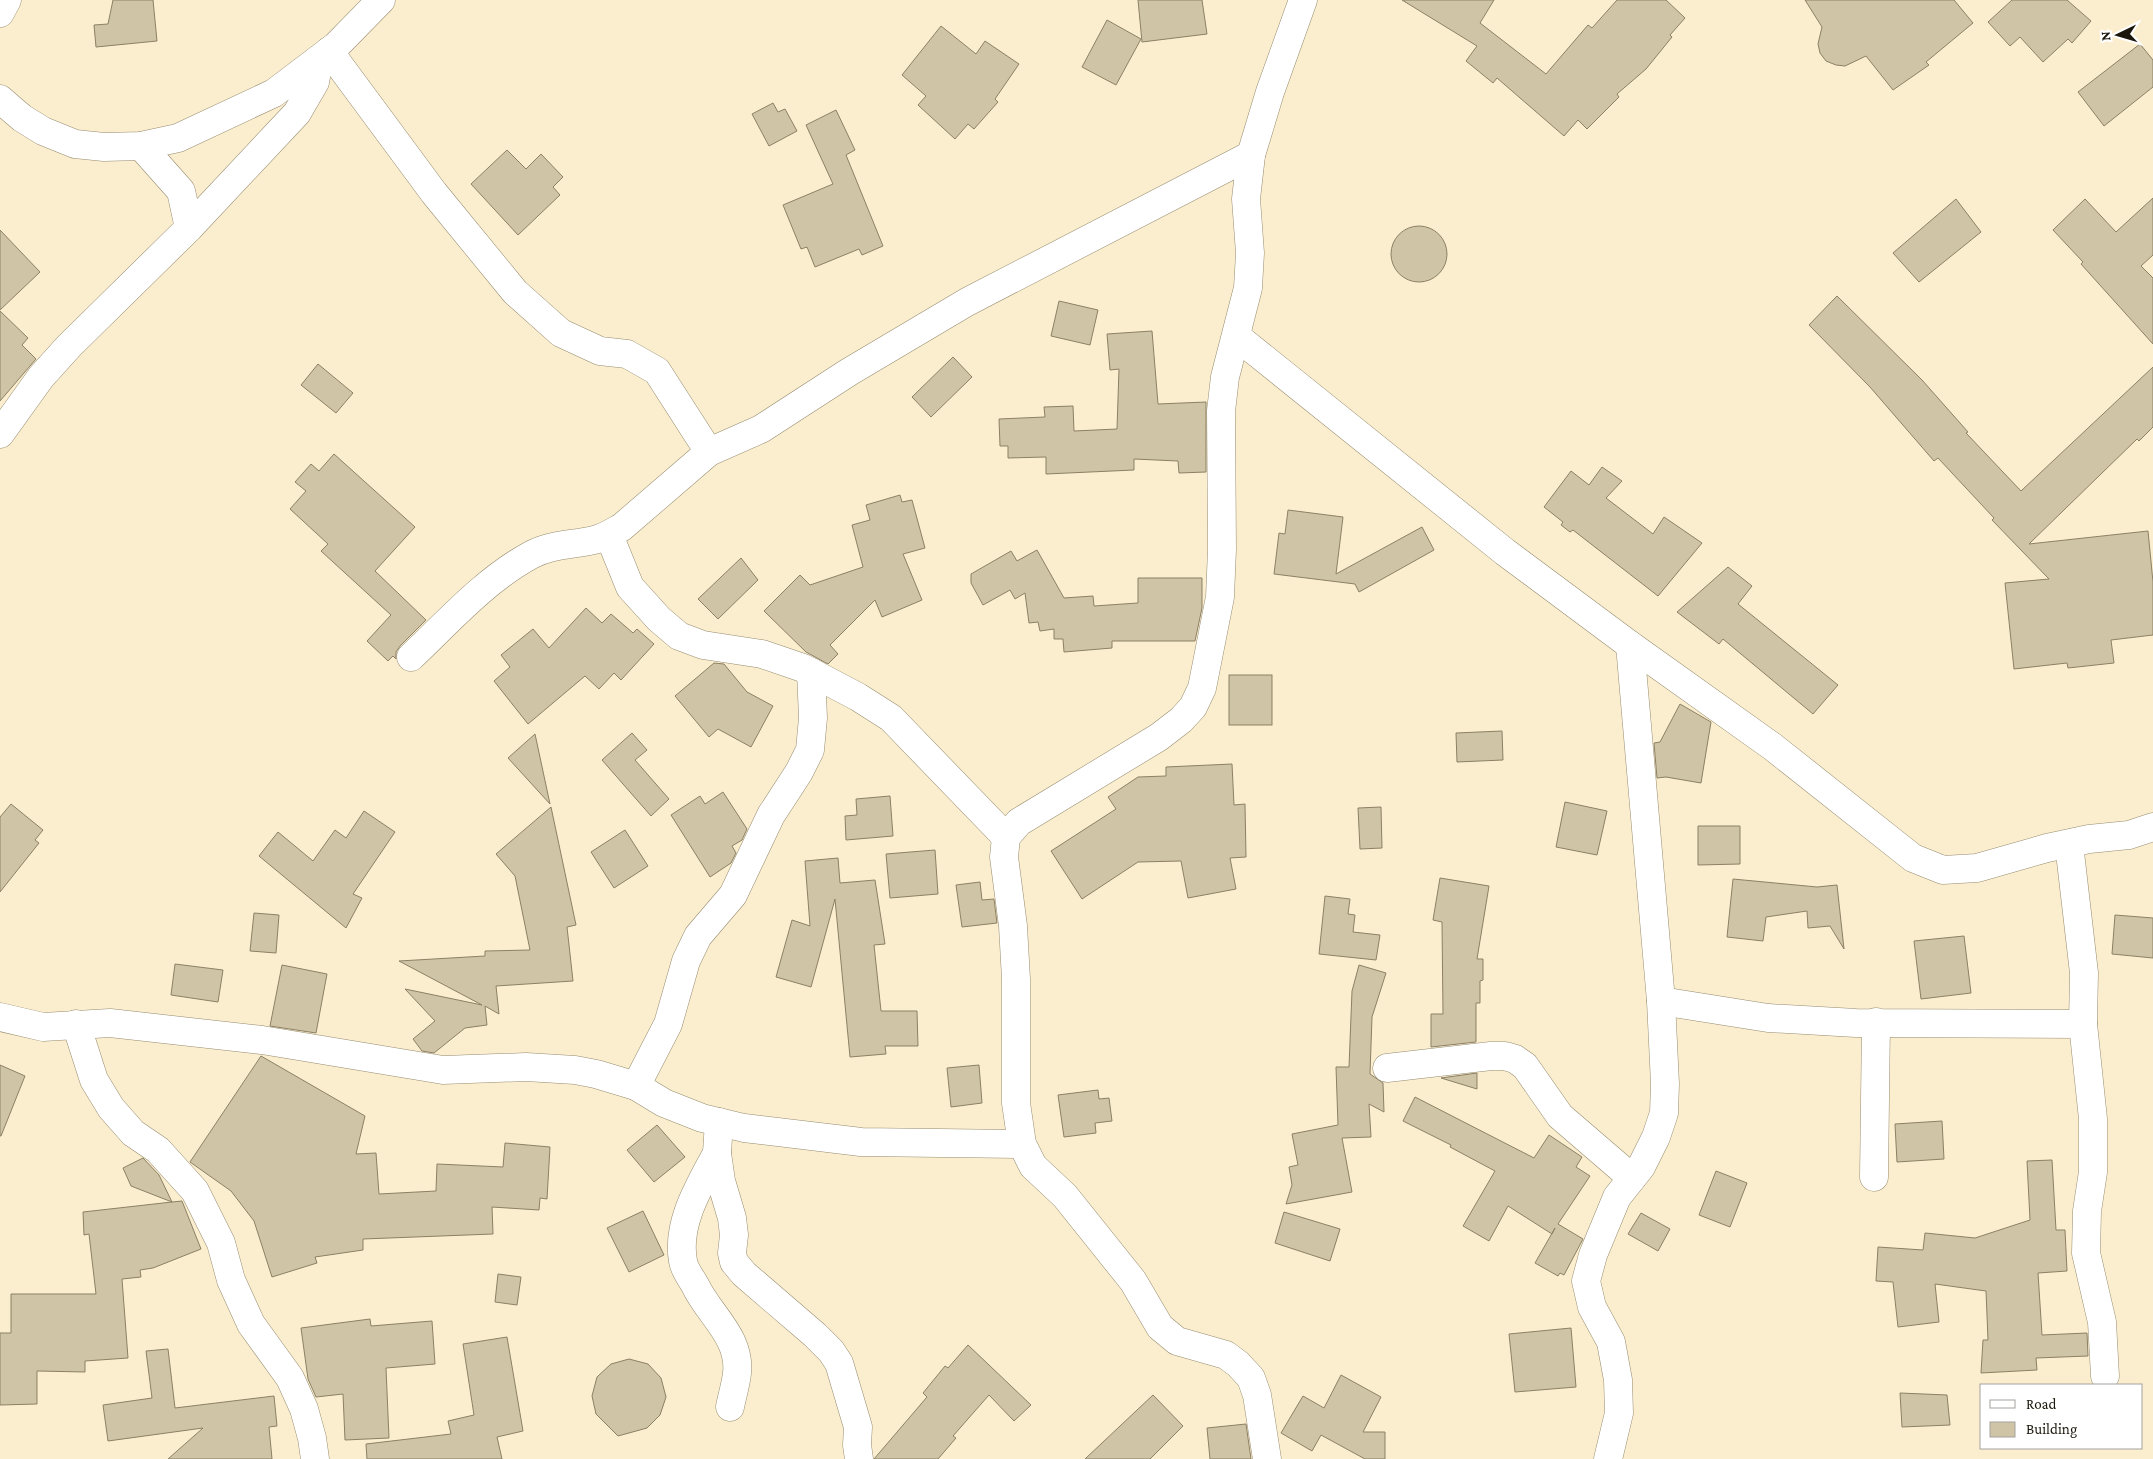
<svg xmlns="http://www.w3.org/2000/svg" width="2153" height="1459" font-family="'Crimson Pro',serif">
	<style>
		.building { fill: #cfc4a6; stroke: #8c8165 }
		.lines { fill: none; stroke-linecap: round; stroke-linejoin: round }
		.street-casing { stroke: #978c70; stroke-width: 29 }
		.street { stroke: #fff; stroke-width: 28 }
	</style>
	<rect width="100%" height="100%" fill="#faeecf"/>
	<!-- building -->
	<g class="building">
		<path d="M 113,0 L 153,0 L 157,41 L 96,47 L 94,25 L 108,24 Z"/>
		<path d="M 1138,0 L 1202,0 L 1207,34 L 1142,42 Z"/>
		<path d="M 1402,0 L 1494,0 L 1480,23 L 1546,74 L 1588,25 L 1592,28 L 1617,0 L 1666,0 L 1685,18 L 1670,35 L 1672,37 L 1646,69 L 1617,94 L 1619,97 L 1587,129 L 1578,120 L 1564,136 L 1497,78 L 1493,83 L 1466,61 L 1477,46 Z"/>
		<path d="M 1805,0 L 1954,0 L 1973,23 L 1926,62 L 1929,65 L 1893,90 L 1866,56 L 1845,66 L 1836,65 L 1826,61 L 1820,53 L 1818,44 L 1822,27 Z"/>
		<path d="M 2012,0 L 2067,0 L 2091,21 L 2072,43 L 2068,39 L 2043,62 L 2020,37 L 2010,46 L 1988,22 Z"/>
		<path d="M 1107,20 L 1141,39 L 1116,85 L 1082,67 Z"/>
		<path d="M 941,26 L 976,54 L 985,41 L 1019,64 L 995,99 L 998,102 L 974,129 L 968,124 L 955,139 L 918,105 L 926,96 L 902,75 Z"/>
		<path d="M 2140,44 L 2153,60 L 2153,87 L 2104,126 L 2078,92 Z"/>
		<path d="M 773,103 L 778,112 L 785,109 L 797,131 L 769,146 L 752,114 Z"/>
		<path d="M 836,110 L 855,150 L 846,155 L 883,246 L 862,255 L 859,249 L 815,267 L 807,247 L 801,249 L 783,205 L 833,184 L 806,125 Z"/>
		<path d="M 507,150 L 526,169 L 541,154 L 563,177 L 553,187 L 560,195 L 518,235 L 471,184 Z"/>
		<path d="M 2153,198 L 2153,255 L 2141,266 L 2153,278 L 2153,344 L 2081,264 L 2083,262 L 2053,230 L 2085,199 L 2116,232 Z"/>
		<path d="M 1956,199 L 1981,232 L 1919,282 L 1893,253 Z"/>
		<circle cx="1419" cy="254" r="28"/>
		<path d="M 0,230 L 40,272 L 0,310 Z"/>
		<path d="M 1837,296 L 1922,380 L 1968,432 L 1966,433 L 2021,491 L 2153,367 L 2153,427 L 2139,441 L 2137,439 L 2029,544 L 2148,531 L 2153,582 L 2153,635 L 2111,640 L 2114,663 L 2068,668 L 2067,663 L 2014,669 L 2005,583 L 2049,579 L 1992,520 L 1994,518 L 1938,458 L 1934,461 L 1870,387 L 1809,325 Z"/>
		<path d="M 1059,301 L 1098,310 L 1090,345 L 1051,336 Z"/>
		<path d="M 0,311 L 28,338 L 22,345 L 36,359 L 0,401 Z"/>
		<path d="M 1152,331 L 1158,404 L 1206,402 L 1206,472 L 1179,473 L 1178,461 L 1134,459 L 1134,470 L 1046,474 L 1046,457 L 1008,458 L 1008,446 L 1000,446 L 999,419 L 1045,417 L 1044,407 L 1073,406 L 1074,431 L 1117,429 L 1119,369 L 1110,370 L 1107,334 Z"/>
		<path d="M 953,357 L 972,377 L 931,417 L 912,397 Z"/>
		<path d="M 318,364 L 353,393 L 336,413 L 301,385 Z"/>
		<path d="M 334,454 L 415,527 L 375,571 L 426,620 L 400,646 L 396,652 L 396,659 L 393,656 L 388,661 L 367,641 L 391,615 L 321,551 L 328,544 L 290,509 L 306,491 L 295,482 L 311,464 L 319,471 Z"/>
		<path d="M 1602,467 L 1622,481 L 1606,498 L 1653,534 L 1664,517 L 1702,543 L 1658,596 L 1573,530 L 1570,532 L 1561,525 L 1563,522 L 1544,507 L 1571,471 L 1589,485 Z"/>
		<path d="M 900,495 L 902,502 L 912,500 L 925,548 L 903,554 L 922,600 L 882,617 L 875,600 L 830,645 L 838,654 L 828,664 L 806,652 L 764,611 L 800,575 L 810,585 L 863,567 L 852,525 L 870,520 L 866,505 Z"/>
		<path d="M 1288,510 L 1343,517 L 1336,574 L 1422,527 L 1434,550 L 1359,592 L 1355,584 L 1274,574 L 1279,533 L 1285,534 Z"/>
		<path d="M 1037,550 L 1064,598 L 1093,596 L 1094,606 L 1138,603 L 1138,578 L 1202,578 L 1202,608 L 1195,641 L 1112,641 L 1112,648 L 1064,652 L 1063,639 L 1054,639 L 1054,629 L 1040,631 L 1038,622 L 1029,623 L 1025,593 L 1015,599 L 1010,590 L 983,605 L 971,583 L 971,574 L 1011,551 L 1017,561 Z"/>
		<path d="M 741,558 L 758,580 L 718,619 L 698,599 Z"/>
		<path d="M 1728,567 L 1752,586 L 1738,604 L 1838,685 L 1813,714 L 1723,639 L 1719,644 L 1677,612 Z"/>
		<path d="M 586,608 L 602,623 L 611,614 L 633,633 L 637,629 L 654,644 L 621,680 L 614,673 L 599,689 L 585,676 L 528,724 L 494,681 L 510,667 L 501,655 L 533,629 L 549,648 Z"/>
		<path d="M 714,663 L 724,664 L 747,692 L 773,706 L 751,747 L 718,729 L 709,737 L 675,696 Z"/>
		<rect x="1229" y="675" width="43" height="50"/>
		<path d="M 1680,704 L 1711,722 L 1701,783 L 1666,777 L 1657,778 L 1654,743 L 1660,742 Z"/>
		<path d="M 1502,731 L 1503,760 L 1457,762 L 1456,733 Z"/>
		<path d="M 632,733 L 647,750 L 635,760 L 669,799 L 651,816 L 602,760 Z"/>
		<path d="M 535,734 L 550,804 L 508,758 Z"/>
		<path d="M 1232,764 L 1234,805 L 1245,804 L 1246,857 L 1230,858 L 1236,889 L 1188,898 L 1181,861 L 1138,862 L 1082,899 L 1051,851 L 1116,809 L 1108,797 L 1138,777 L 1166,776 L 1166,767 Z"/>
		<path d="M 723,792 L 747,829 L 742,840 L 732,846 L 736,853 L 731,863 L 710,877 L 671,815 L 700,796 L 705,804 Z"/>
		<path d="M 890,796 L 893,836 L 846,840 L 845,816 L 857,815 L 856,799 Z"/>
		<path d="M 1565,802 L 1607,811 L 1597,855 L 1556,847 Z"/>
		<path d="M 11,804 L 43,830 L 35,840 L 39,843 L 0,892 L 0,817 Z"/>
		<path d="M 551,807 L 576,925 L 567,927 L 573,981 L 496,986 L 499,1014 L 485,1006 L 487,1025 L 465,1028 L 434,1053 L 422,1051 L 413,1039 L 435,1021 L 405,989 L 482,1005 L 399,961 L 485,956 L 485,951 L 530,950 L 515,876 L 496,854 Z"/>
		<path d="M 1381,807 L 1382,848 L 1360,849 L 1358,808 Z"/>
		<path d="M 364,811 L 395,832 L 353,894 L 362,898 L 346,928 L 259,856 L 278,832 L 313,861 L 335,830 L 346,838 Z"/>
		<path d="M 1698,826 L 1740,826 L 1740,864 L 1698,865 Z"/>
		<path d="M 625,830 L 648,866 L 614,888 L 591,852 Z"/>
		<path d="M 935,850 L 938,894 L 890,898 L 886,854 Z"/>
		<path d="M 838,858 L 840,883 L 875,880 L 885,944 L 874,945 L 881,1011 L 917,1011 L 918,1046 L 885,1046 L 886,1054 L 850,1057 L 835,899 L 811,987 L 776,977 L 792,920 L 810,926 L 805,861 Z"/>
		<path d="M 1440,878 L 1489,886 L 1477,959 L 1483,959 L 1483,980 L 1480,981 L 1480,1003 L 1476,1003 L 1476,1042 L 1431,1047 L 1431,1014 L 1443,1014 L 1442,922 L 1433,920 Z"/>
		<path d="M 1733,879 L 1817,887 L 1837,885 L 1844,949 L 1830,926 L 1808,928 L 1807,911 L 1766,917 L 1763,941 L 1727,937 Z"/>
		<path d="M 980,882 L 982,900 L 994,899 L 997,923 L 962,927 L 956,885 Z"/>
		<path d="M 1325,896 L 1350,899 L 1348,914 L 1355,915 L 1353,932 L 1380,935 L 1376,960 L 1319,954 Z"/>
		<path d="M 254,913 L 279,915 L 276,953 L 250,951 Z"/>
		<path d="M 2115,915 L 2153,918 L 2153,958 L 2112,954 Z"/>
		<path d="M 1964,936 L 1971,993 L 1921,999 L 1914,941 Z"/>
		<path d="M 175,964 L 223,970 L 218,1002 L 171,995 Z"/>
		<path d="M 282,965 L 327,974 L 316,1033 L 270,1026 Z"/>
		<path d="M 1359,965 L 1386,973 L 1372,1017 L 1370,1074 L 1383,1083 L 1384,1112 L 1369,1104 L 1371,1137 L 1342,1138 L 1352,1192 L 1286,1204 L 1292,1185 L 1289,1167 L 1298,1165 L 1292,1134 L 1338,1125 L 1336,1067 L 1349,1067 L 1352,991 Z"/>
		<path d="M 261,1056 L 365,1116 L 356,1154 L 376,1153 L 379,1194 L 436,1191 L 437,1164 L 503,1167 L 505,1143 L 550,1147 L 547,1199 L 540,1198 L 539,1210 L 492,1207 L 493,1234 L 363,1239 L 363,1250 L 315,1257 L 317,1263 L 272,1277 L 254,1221 L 231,1191 L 190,1162 Z"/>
		<path d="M 0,1065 L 25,1076 L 1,1136 L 0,1136 Z"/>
		<path d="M 979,1065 L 982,1103 L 951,1107 L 947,1068 Z"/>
		<path d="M 1477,1073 L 1477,1089 L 1441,1078 Z"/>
		<path d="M 1098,1090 L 1099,1099 L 1109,1098 L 1112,1121 L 1095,1123 L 1096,1133 L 1064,1137 L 1058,1095 Z"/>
		<path d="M 1415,1097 L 1534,1158 L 1549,1135 L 1582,1157 L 1576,1167 L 1590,1176 L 1558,1224 L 1583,1239 L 1564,1275 L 1560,1273 L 1558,1276 L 1535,1263 L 1555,1228 L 1552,1234 L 1508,1206 L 1489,1241 L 1463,1226 L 1495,1171 L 1450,1147 L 1451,1145 L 1403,1121 Z"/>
		<path d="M 1942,1121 L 1944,1159 L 1897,1162 L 1895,1124 Z"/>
		<path d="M 657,1125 L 685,1157 L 654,1182 L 627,1150 Z"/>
		<path d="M 143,1158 L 159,1175 L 172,1202 L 182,1201 L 201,1249 L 153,1268 L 140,1270 L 141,1277 L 122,1279 L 128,1358 L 85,1361 L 85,1372 L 37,1371 L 37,1404 L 0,1405 L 0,1333 L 11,1333 L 11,1294 L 96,1294 L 89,1234 L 84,1235 L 83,1212 L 172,1202 L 131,1186 L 123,1168 Z"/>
		<path d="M 2052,1160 L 2056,1230 L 2065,1230 L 2067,1271 L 2038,1273 L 2042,1335 L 2087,1333 L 2088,1356 L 2036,1358 L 2037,1370 L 1981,1373 L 1983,1340 L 1988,1340 L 1986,1291 L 1935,1284 L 1939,1322 L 1898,1327 L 1893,1282 L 1876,1281 L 1878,1247 L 1923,1250 L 1925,1233 L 1975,1238 L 2030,1220 L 2027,1161 Z"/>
		<path d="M 1716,1171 L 1747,1183 L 1730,1227 L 1699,1215 Z"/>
		<path d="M 643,1211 L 664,1255 L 629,1272 L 607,1228 Z"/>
		<path d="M 1284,1212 L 1340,1229 L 1330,1261 L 1275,1243 Z"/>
		<path d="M 1641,1213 L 1670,1229 L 1658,1251 L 1628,1234 Z"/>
		<path d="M 498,1274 L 521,1277 L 517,1305 L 495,1302 Z"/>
		<path d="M 370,1319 L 371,1326 L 432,1321 L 435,1364 L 386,1368 L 389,1438 L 345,1440 L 343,1394 L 316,1397 L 308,1379 L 301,1328 Z"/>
		<path d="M 1571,1328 L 1576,1387 L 1515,1392 L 1509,1334 Z"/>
		<path d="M 507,1337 L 523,1431 L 497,1437 L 502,1459 L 367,1459 L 366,1444 L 451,1434 L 448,1421 L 474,1415 L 463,1344 Z"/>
		<path d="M 968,1345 L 1031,1405 L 1014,1421 L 989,1395 L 953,1436 L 956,1438 L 938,1459 L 874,1459 L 927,1397 L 923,1393 L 945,1366 L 948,1368 Z"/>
		<path d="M 168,1349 L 175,1408 L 274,1396 L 277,1426 L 269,1427 L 272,1459 L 168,1459 L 203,1428 L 108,1441 L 103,1405 L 152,1398 L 146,1351 Z"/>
		<path d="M 629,1359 L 648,1364 L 661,1378 L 666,1397 L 660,1415 L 647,1428 L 618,1436 L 596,1414 L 592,1396 L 597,1377 L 611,1364 Z"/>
		<path d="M 1341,1375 L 1381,1397 L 1363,1432 L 1385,1432 L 1385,1459 L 1365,1459 L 1321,1435 L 1312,1451 L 1281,1433 L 1303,1396 L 1324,1408 Z"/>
		<path d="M 1900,1393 L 1947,1395 L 1950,1425 L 1902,1427 Z"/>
		<path d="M 1153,1395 L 1183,1426 L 1150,1459 L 1085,1459 Z"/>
		<path d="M 1246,1424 L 1251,1459 L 1210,1459 L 1207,1428 Z"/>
	</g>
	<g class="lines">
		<defs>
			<g id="street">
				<path d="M 0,13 L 7,0"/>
				<path d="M 329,51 L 434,193 L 515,292 L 561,333 L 600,351 L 627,354 L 657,371 L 709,452"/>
				<path d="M 0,99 L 22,118 L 43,131 L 75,144 L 104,147 L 141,146 L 178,138 L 274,93 L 336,46 L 381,0"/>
				<path d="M 141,146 L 181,191 L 189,228"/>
				<path d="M 1236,336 L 1505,552 L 1630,645 L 1773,747 L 1913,858 L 1943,870 L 1977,868 L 2047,848 L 2089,839 L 2129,835 L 2153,827"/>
				<path d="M 0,434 L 41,377 L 69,346 L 189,228 L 297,113 L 315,82 L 319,59"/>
				<path d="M 609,535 L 630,587 L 659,619 L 679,636 L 703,645 L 762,654 L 803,668 L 858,697 L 891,718 L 1006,837"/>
				<path d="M 411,657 C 449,621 485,580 531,555 C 551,544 573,545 594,540 C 604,538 613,532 622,527 L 709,452 L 761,429 L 849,372 L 967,302 L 1251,155"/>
				<path d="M 2069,844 L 2084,973 L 2083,1024 L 2093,1119 L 2093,1172 L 2087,1211 L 2086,1253 L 2102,1322 L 2105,1376"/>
				<path d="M 1661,1001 L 1768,1018 L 1856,1023 L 2083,1024"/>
				<path d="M 0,1017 L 43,1027 L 110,1023 L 262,1040 L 443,1070 L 526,1067 L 575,1070 L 596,1074 L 636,1086 L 664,1103 L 702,1118 L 744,1128 L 861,1142 L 1022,1144"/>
				<path d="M 76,1024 L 94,1080 L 111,1108 L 133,1133 L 158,1150 L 195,1191 L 221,1243 L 231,1280 L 251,1324 L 290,1378 L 304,1409 L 312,1438 L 315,1459"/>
				<path d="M 1387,1068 L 1491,1056 L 1505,1056 L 1515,1059 L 1525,1066 L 1560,1116 L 1632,1178"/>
				<path d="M 636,1086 L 668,1024 L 686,961 L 698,936 L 733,895 L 771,815 L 799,772 L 810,750 L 813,718 L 811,672"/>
				<path d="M 719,1122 L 717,1153 L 721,1181 L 732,1218 L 734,1235 L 732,1253 L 734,1262 L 744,1274 L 815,1335 L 831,1351 L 839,1363 L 858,1427 L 857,1445 L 859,1459"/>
				<path d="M 717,1153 C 700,1185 676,1223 683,1261 C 684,1269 691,1278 695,1285 C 709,1315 741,1337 737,1373 C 736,1384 732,1396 730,1407"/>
				<path d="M 1874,1177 L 1876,1022"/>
				<path d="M 1267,1459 L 1257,1395 L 1251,1378 L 1238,1364 L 1226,1355 L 1177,1341 L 1160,1327 L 1133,1281 L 1065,1196 L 1033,1166 L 1022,1144 L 1016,1103 L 1016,979 L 1013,926 L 1004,857 L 1006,837 L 1019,822 L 1159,737 L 1181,720 L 1193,707 L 1202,688 L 1220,597 L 1222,549 L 1221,411 L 1225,377 L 1248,288 L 1250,253 L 1246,199 L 1251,155 L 1270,92 L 1303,0"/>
				<path d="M 1608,1459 L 1619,1413 L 1618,1380 L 1611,1342 L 1592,1307 L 1586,1281 L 1593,1255 L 1617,1197 L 1641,1167 L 1656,1137 L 1664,1113 L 1665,1084 L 1661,1001 L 1630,645"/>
			</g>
		</defs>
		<!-- street casing -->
		<use href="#street" class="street-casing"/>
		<!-- street -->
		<use href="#street" class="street"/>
	</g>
	<!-- legend -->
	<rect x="1980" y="1384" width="162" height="65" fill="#ffffff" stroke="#a4a29e"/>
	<rect x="1990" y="1400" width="25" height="8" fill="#ffffff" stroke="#a4a29e"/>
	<text x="2026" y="1409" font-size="15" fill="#1b170c">Road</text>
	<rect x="1990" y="1422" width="25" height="15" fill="#cfc4a6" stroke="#a4a29e"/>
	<text x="2026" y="1434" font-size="15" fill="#1b170c">Building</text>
	<!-- north arrow -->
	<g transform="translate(2118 35) rotate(265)" stroke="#ffffff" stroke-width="4" paint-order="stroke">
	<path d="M0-4L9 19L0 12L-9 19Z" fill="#1b170c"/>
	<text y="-8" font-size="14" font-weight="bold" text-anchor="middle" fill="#1b170c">N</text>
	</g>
</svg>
